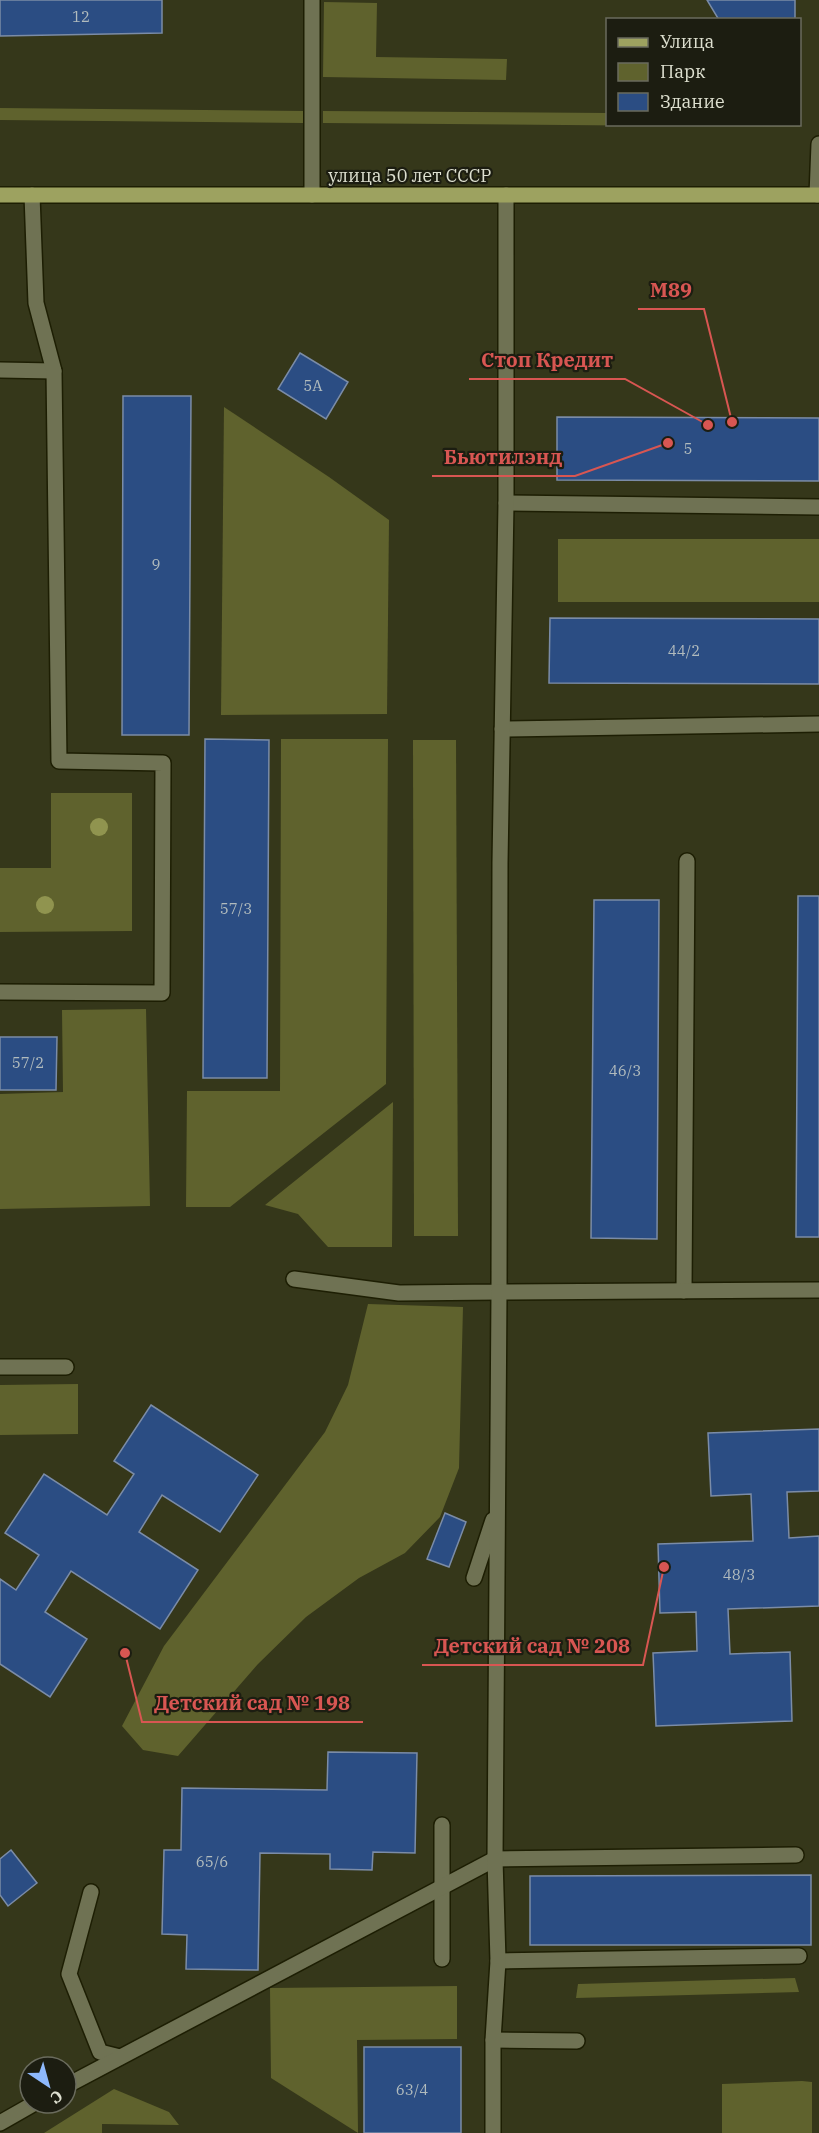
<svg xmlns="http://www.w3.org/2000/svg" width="819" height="2133" font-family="'IBM Plex Serif',serif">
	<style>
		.green { fill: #5f622d }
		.building { fill: #2b4d83; stroke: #7b8ca7; stroke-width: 1.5 }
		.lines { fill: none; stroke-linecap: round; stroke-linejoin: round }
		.minor-casing { stroke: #1d1e03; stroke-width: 18 }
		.major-casing { stroke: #1d1e03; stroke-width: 18 }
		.minor { stroke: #6f7253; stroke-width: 15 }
		.major { stroke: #9da260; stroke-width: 15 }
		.tree { fill: #90944f }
		.labels { text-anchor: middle; stroke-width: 4.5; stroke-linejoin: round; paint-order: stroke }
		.number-label { font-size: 15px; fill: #b1bbbd }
		.street-label { font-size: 18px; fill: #dee0d0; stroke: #1c1d11 }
		.leader { fill: none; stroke: #d85652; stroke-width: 2 }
		.callout-dot { fill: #d85652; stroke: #1c1d11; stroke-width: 2 }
		.callout-label { font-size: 20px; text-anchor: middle; font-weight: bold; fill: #d85652; stroke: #1c1d11; stroke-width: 4.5; stroke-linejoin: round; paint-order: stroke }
	</style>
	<rect width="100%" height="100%" fill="#35371a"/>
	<!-- green -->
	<g class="green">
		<path d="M 324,2 L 377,3 L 376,57 L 507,59 L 506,80 L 323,77 Z"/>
		<path d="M 0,108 L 304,111 L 304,123 L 0,120 Z"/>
		<path d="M 323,111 L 607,113 L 608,124 L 800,124 L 800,115 L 800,127 L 323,123 Z"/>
		<path d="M 224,407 L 329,477 L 389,520 L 387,714 L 221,715 Z"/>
		<rect x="558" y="539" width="261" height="63"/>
		<path d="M 281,739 L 388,739 L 386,1084 L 230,1207 L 186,1207 L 187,1091 L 280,1091 Z"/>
		<path d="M 413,740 L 456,740 L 458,1236 L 414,1236 Z"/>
		<path d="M 51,793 L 132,793 L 132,931 L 0,932 L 0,868 L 51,868 Z"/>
		<path d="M 146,1009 L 150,1206 L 0,1209 L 0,1094 L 63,1092 L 62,1010 Z"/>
		<path d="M 393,1102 L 392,1247 L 328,1247 L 298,1214 L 265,1205 Z"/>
		<path d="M 368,1304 L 463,1307 L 459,1468 L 440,1517 L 405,1553 L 359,1578 L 306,1617 L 258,1664 L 178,1756 L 143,1750 L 122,1726 L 164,1646 L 325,1432 L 348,1385 Z"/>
		<path d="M 78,1384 L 78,1434 L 0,1435 L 0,1385 Z"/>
		<path d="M 795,1978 L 799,1992 L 576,1998 L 578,1984 Z"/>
		<path d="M 457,1986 L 457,2039 L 357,2040 L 358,2133 L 271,2078 L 270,1988 Z"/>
		<path d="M 802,2081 L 812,2082 L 812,2133 L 722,2133 L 722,2084 Z"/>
		<path d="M 114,2089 L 169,2112 L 179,2125 L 102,2124 L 102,2133 L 44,2133 Z"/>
	</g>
	<!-- building -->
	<g class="building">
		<path d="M 0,0 L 162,0 L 162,33 L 0,36 Z"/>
		<path d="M 707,0 L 795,0 L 795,20 L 719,20 Z"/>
		<path d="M 300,353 L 348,382 L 326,419 L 278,389 Z"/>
		<path d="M 123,396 L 191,396 L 189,735 L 122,735 Z"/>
		<path d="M 557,417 L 819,418 L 819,481 L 557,480 Z"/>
		<path d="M 550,618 L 819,619 L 819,684 L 549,683 Z"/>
		<path d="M 205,739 L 269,740 L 267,1078 L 203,1078 Z"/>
		<path d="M 798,896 L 819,896 L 819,1237 L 796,1237 Z"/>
		<path d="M 594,900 L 659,900 L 657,1239 L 591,1238 Z"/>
		<path d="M 0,1037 L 57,1037 L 56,1090 L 0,1090 Z"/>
		<path d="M 151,1405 L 258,1475 L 220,1532 L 162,1495 L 139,1532 L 198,1570 L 160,1629 L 71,1571 L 45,1612 L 87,1639 L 50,1697 L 0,1664 L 0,1579 L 16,1590 L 39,1555 L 5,1533 L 44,1474 L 107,1515 L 134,1474 L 114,1461 Z"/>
		<path d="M 819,1429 L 819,1491 L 787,1492 L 789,1538 L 819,1536 L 819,1606 L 728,1609 L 730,1654 L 790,1652 L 792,1721 L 656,1726 L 653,1653 L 697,1651 L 696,1612 L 660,1613 L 658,1544 L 753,1541 L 751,1494 L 711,1496 L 708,1433 Z"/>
		<path d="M 445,1513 L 466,1522 L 449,1567 L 427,1559 Z"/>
		<path d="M 328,1752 L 417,1753 L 415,1853 L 373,1852 L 372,1870 L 330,1869 L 330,1854 L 260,1853 L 258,1970 L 186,1969 L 187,1935 L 162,1934 L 164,1850 L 181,1850 L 182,1788 L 327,1790 Z"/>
		<path d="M 11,1850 L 37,1883 L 8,1906 L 0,1895 L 0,1859 Z"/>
		<path d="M 811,1875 L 811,1945 L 530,1945 L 530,1876 Z"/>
		<rect x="364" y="2047" width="97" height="86"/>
	</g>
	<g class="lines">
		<defs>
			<g id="minor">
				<path d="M 312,195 L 312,0"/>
				<path d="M 817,195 L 819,144"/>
				<path d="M 0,370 L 54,371"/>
				<path d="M 506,503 L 819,507"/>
				<path d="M 502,729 L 819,724"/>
				<path d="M 0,992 L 162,993 L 163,763 L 59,761 L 54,371 L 36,303 L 32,195"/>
				<path d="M 294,1279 L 399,1293 L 499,1292 L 500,863 L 506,503 L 506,195"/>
				<path d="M 684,1291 L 687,861"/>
				<path d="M 0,1367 L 66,1367"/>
				<path d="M 474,1578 L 493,1520"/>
				<path d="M 442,1825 L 442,1959"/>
				<path d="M 91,1892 L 69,1974 L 100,2052 L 120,2057"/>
				<path d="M 498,1961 L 799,1956"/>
				<path d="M 493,2040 L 577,2041"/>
				<path d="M 66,2086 L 495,1859 L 796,1855"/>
				<path d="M 0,2123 L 35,2103"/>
				<path d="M 493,2133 L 493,2040 L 498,1961 L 495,1859 L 499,1292 L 819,1290"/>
			</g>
			<path id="major" d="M 0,195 L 819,195"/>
		</defs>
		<!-- minor casing -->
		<use href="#minor" class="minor-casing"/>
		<!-- major casing -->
		<use href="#major" class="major-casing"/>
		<!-- minor -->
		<use href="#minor" class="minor"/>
		<!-- major -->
		<use href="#major" class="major"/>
	</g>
	<!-- trees -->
	<g class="tree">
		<circle cx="99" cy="827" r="9"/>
		<circle cx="45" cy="905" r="9"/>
	</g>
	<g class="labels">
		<!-- number labels -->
		<g class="number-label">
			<text x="81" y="22">12</text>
			<text x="313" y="391">5А</text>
			<text x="688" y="454">5</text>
			<text x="156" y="570">9</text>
			<text x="684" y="656">44/2</text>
			<text x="236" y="914">57/3</text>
			<text x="28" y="1068">57/2</text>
			<text x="625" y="1076">46/3</text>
			<text x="739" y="1580">48/3</text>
			<text x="212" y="1867">65/6</text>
			<text x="412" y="2095">63/4</text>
		</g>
		<!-- street labels -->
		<g class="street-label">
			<text x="410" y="182">улица 50 лет СССР</text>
		</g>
	</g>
	<!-- callouts -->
	<path class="leader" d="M732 422L704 309H638M708 425L625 379H469M668 443L575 476H432M664 1567L643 1665H422M125 1653L142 1722H363"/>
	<g class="callout-dot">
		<circle cx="732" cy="422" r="6"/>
		<circle cx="708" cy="425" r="6"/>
		<circle cx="668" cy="443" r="6"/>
		<circle cx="664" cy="1567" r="6"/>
		<circle cx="125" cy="1653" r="6"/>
	</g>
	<g class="callout-label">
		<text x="671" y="297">М89</text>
		<text x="547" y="367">Стоп Кредит</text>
		<text x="503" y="464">Бьютилэнд</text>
		<text x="532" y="1653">Детский сад № 208</text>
		<text x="252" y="1710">Детский сад № 198</text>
	</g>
	<!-- legend -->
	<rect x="606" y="18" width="195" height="108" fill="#1c1d11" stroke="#6a6b5d" stroke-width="1.5"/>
	<rect x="618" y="38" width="30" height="9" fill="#9da260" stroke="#6a6b5d" stroke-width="1.5"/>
	<text x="660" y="48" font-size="18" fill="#dee0d0">Улица</text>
	<rect x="618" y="63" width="30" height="18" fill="#5f622d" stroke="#6a6b5d" stroke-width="1.5"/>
	<text x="660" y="78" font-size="18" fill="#dee0d0">Парк</text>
	<rect x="618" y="93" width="30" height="18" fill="#2b4d83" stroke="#6a6b5d" stroke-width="1.5"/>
	<text x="660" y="108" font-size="18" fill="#dee0d0">Здание</text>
	<!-- north arrow -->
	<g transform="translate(48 2085) rotate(144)"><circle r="28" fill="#1c1d11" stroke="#6a6b5d" stroke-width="1.5"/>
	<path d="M0-4.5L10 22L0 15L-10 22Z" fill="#8eb9fc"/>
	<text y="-9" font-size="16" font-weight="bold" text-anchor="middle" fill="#dee0d0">С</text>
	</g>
</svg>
